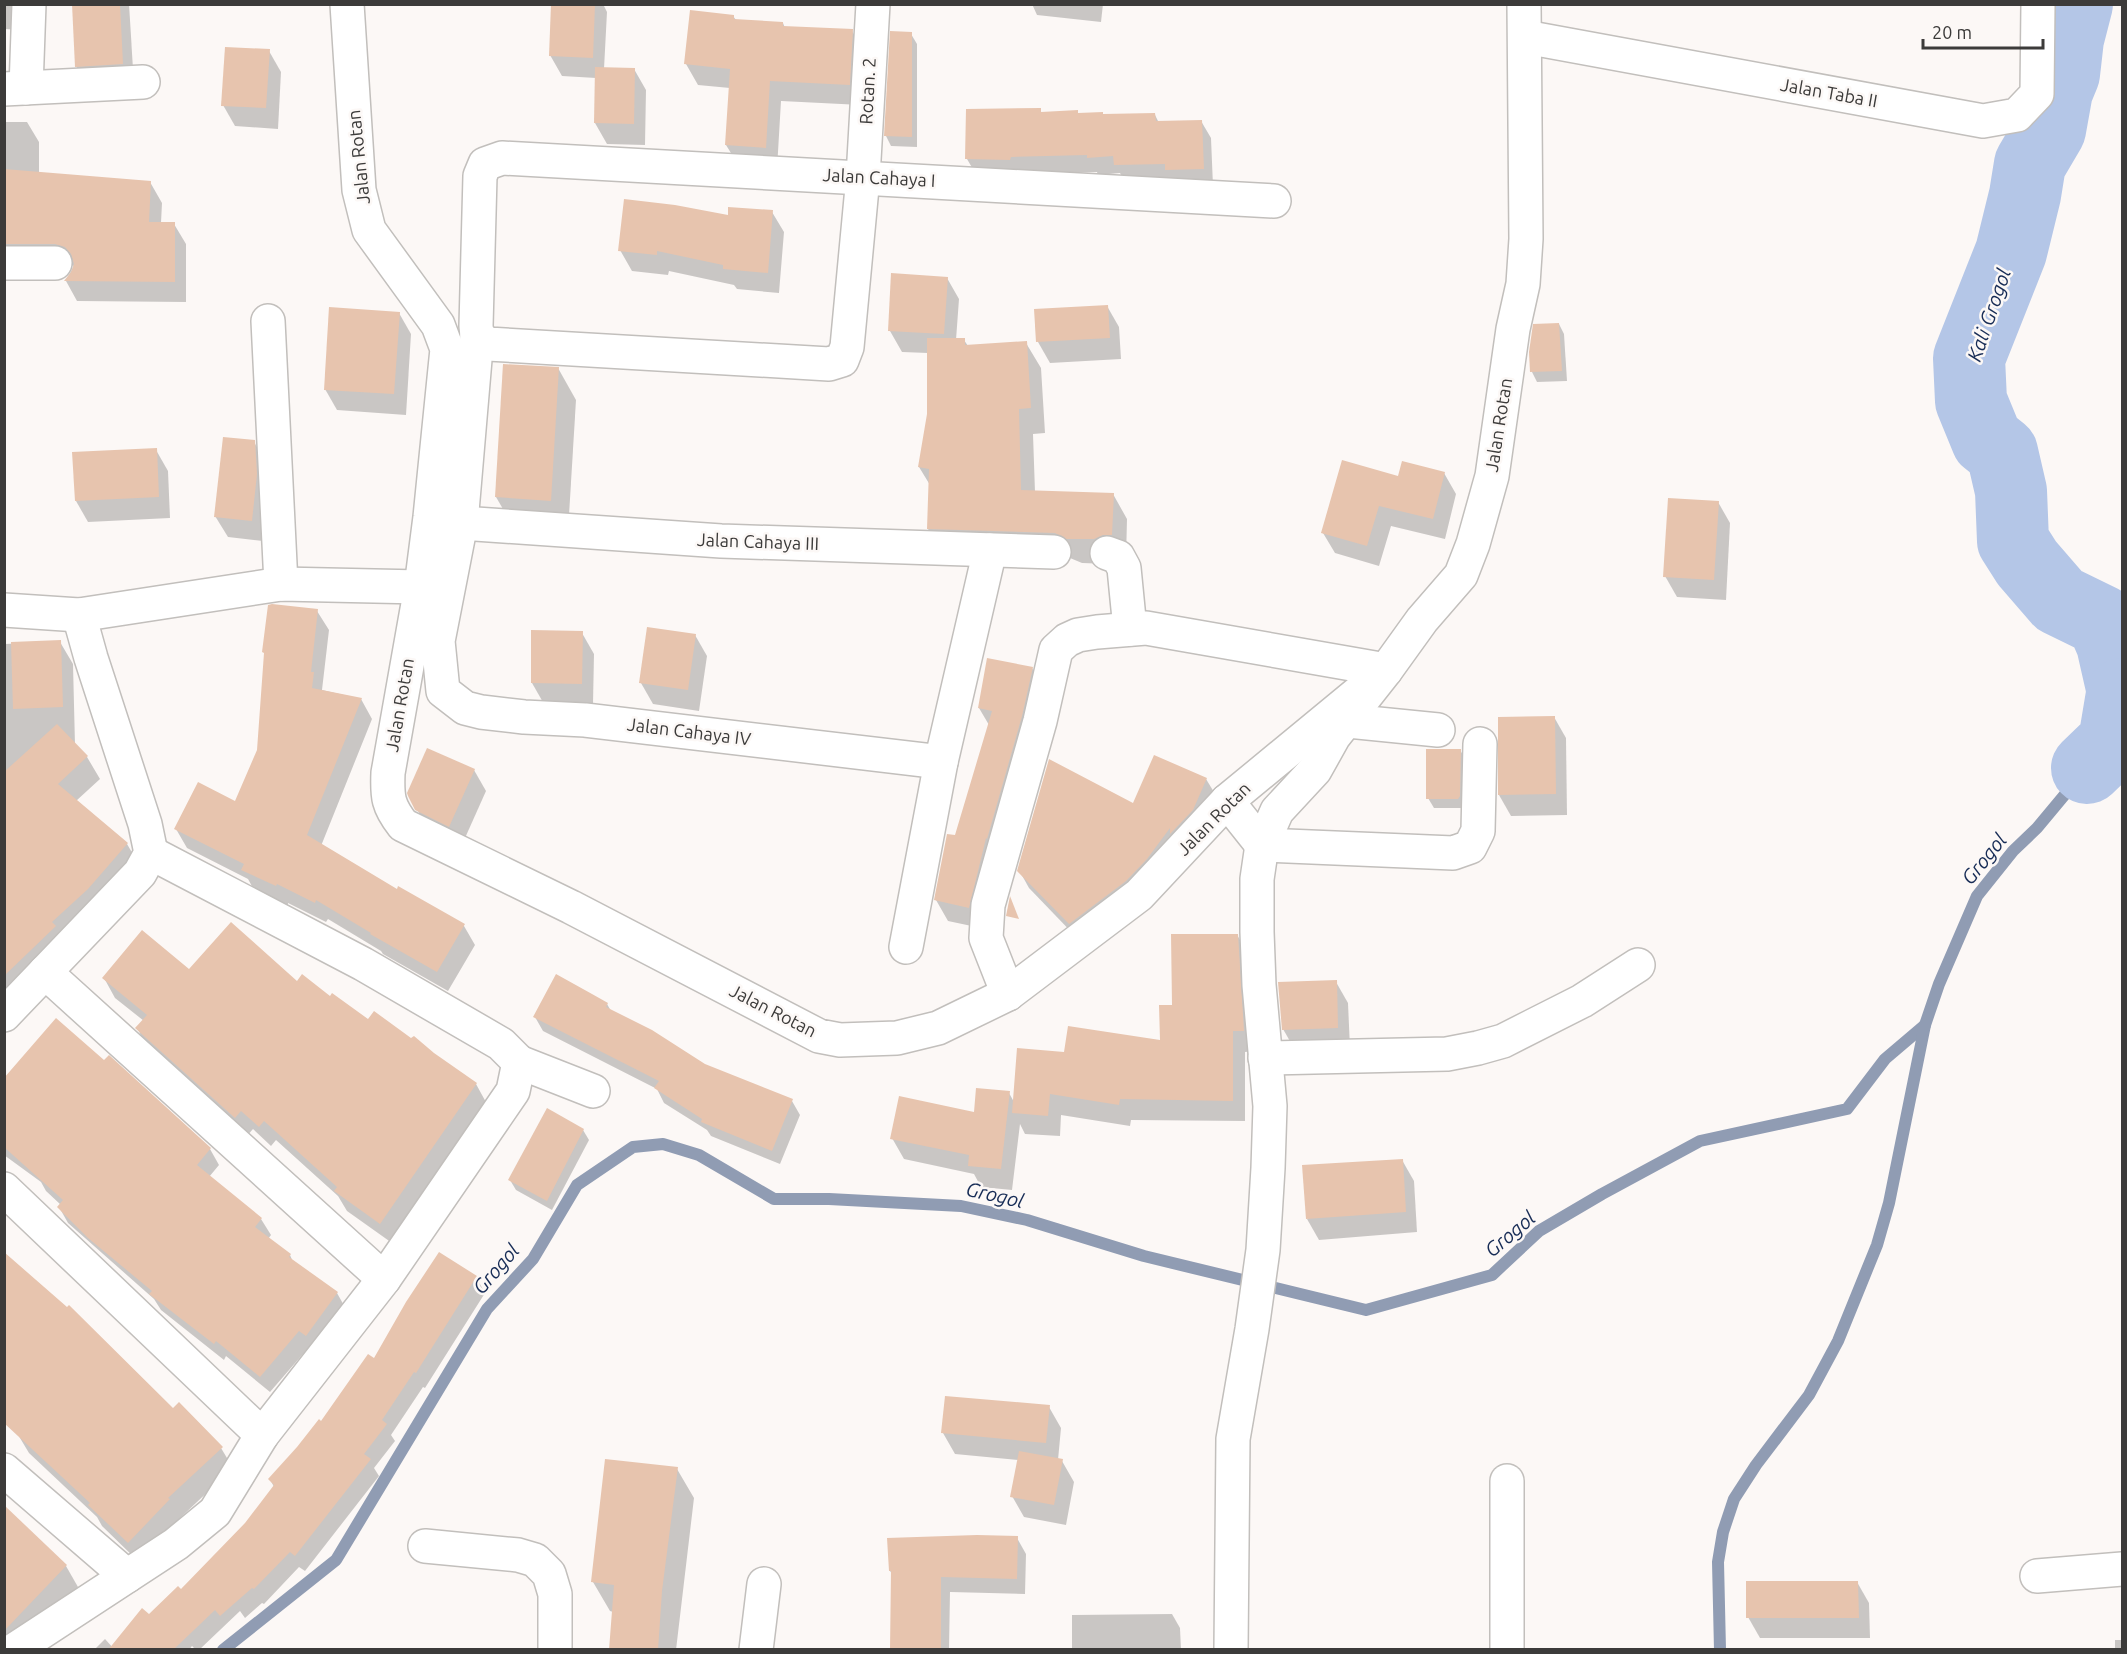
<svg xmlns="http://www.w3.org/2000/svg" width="2127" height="1654" font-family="Ubuntu,sans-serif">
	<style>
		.shadow { fill: #0003 }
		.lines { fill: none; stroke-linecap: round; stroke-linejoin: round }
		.stream { stroke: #909cb3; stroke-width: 12 }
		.river { stroke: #b4c6e7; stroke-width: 72 }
		.building { fill: #e7c4ae }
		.street-casing { stroke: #c2bfbc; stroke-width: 36 }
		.street { stroke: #fff; stroke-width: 33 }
		.labels { text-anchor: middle; stroke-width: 5; stroke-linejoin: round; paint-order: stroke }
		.street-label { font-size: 18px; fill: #3c3b3a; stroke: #fcf8f6 }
		.water-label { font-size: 20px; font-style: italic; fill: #172c56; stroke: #fcf8f6 }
	</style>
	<rect width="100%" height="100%" fill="#fcf8f6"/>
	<!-- shadow -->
	<g class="shadow">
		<path d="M 4,4 L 27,4 L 23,30 L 4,29 Z"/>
		<path d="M 73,4 L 129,4 L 134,85 L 88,87 L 76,66 Z"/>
		<path d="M 553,4 L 603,4 L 607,12 L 604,69 L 634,69 L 646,90 L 645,145 L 607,144 L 595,123 L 596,78 L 562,76 L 550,55 Z"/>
		<path d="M 1032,4 L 1103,4 L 1101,22 L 1037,15 Z"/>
		<path d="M 733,16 L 736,20 L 783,23 L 785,28 L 852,31 L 864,52 L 861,105 L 781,101 L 777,169 L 739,166 L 726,145 L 730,88 L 698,85 L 686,64 Z"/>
		<path d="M 892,33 L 911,34 L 917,44 L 917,147 L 891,146 L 886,136 Z"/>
		<path d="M 269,51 L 281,72 L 278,129 L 235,126 L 223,105 Z"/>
		<path d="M 1040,110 L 1042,113 L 1155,115 L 1159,123 L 1201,121 L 1211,138 L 1213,186 L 1125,182 L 1120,173 L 1098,175 L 1097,172 L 977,176 L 967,159 Z"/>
		<path d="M 4,122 L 27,122 L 39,142 L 39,174 L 150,182 L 162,203 L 161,223 L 174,224 L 186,244 L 186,302 L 77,301 L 66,281 L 74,266 L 68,264 L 4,269 Z"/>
		<path d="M 772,212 L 784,232 L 779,293 L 737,289 L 734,285 L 669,271 L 668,275 L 632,271 L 620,250 L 729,217 Z"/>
		<path d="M 947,278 L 959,299 L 956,340 L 964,340 L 968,346 L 1026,343 L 1041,368 L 1045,433 L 1033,434 L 1035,492 L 1113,494 L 1127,519 L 1126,560 L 1109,564 L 1082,563 L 1070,558 L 943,554 L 928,529 L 930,485 L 919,467 L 928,414 L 928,353 L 902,352 L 890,331 Z"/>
		<path d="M 1107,306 L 1119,327 L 1121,359 L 1050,363 L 1038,342 L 1036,311 Z"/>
		<path d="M 399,313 L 411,334 L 406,415 L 337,410 L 325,389 Z"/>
		<path d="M 1559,324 L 1564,334 L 1567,381 L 1537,382 L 1532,372 L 1530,352 Z"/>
		<path d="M 505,365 L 558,368 L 576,400 L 568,532 L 514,528 L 496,497 Z"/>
		<path d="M 254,442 L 266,463 L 263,541 L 228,537 L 215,516 Z"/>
		<path d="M 156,450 L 168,471 L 170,518 L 88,522 L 76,501 L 74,454 Z"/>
		<path d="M 1444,473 L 1456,494 L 1445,539 L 1391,526 L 1379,566 L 1335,553 L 1323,533 L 1399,478 Z"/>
		<path d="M 1718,502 L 1730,523 L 1726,600 L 1677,597 L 1665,576 Z"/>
		<path d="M 317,611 L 329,630 L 322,690 L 361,699 L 372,719 L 321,846 L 397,891 L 464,926 L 475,945 L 448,991 L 383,954 L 381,951 L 328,919 L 326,922 L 288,903 L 288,905 L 254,890 L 248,879 L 187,848 L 176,829 L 236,803 Z"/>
		<path d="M 582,633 L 594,654 L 593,704 L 544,704 L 532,683 Z"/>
		<path d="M 695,635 L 707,656 L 699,711 L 653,704 L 641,683 Z"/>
		<path d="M 60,642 L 73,664 L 75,745 L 87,757 L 100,779 L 76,801 L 127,844 L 140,866 L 4,1010 L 4,644 Z"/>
		<path d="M 1032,668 L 1044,689 L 981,928 L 948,921 L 936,900 L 989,725 L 979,708 Z"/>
		<path d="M 1554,717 L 1566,738 L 1567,815 L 1511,816 L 1499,795 L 1499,718 Z"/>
		<path d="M 1460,750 L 1466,760 L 1464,808 L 1434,808 L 1428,798 Z"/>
		<path d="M 474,770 L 486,791 L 461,847 L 429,831 L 417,809 Z"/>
		<path d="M 1206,779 L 1217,797 L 1080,941 L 1029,888 L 1019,870 L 1134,805 Z"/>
		<path d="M 1237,935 L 1250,956 L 1255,1051 L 1245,1052 L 1245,1121 L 1131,1120 L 1130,1126 L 1061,1115 L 1060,1136 L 1025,1134 L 1020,1124 L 1012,1190 L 981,1187 L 974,1174 L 904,1159 L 892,1138 L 975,1114 L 1009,1093 L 1014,1102 L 1065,1053 L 1161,1042 L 1174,1006 Z"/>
		<path d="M 189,971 L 297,983 L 330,998 L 476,1084 L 487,1104 L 392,1243 L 347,1211 L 338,1196 L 276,1140 L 271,1146 L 253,1129 L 246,1137 L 148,1048 L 137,1028 L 144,1021 L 115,998 L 104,978 Z"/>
		<path d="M 1336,982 L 1348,1003 L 1350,1048 L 1295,1050 L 1283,1029 Z"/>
		<path d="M 607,1004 L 611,1011 L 704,1065 L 792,1101 L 800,1115 L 780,1164 L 711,1136 L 707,1130 L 664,1103 L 657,1089 L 543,1031 L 535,1017 Z"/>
		<path d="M 4,1075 L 210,1149 L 219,1165 L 209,1177 L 261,1219 L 271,1235 L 268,1239 L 290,1255 L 293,1262 L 337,1293 L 346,1309 L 315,1352 L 309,1347 L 270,1392 L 226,1356 L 224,1360 L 161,1310 L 154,1299 L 68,1223 L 59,1207 L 61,1205 L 46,1191 L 41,1182 L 4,1155 Z"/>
		<path d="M 583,1130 L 589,1140 L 552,1210 L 516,1190 L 510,1180 Z"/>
		<path d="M 1402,1160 L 1414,1181 L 1417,1232 L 1319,1240 L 1307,1219 Z"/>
		<path d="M 439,1254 L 476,1277 L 485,1293 L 425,1388 L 423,1387 L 391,1435 L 395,1441 L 374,1468 L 379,1476 L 305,1571 L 299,1567 L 264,1604 L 262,1603 L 245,1618 L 240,1611 L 199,1650 L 196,1650 L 192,1646 L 189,1650 L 126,1650 L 149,1616 L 181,1591 L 247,1524 L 274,1487 L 270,1479 L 321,1423 L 374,1360 Z"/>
		<path d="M 1049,1407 L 1061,1428 L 1058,1460 L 1062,1461 L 1074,1482 L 1066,1525 L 1024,1517 L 1012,1496 L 1019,1460 L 955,1454 L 943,1433 Z"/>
		<path d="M 173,1410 L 221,1448 L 233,1468 L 179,1519 L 181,1520 L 140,1563 L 102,1526 L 97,1517 L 29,1453 L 17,1433 Z"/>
		<path d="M 677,1469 L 694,1498 L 676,1650 L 610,1650 L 613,1612 L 610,1611 L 593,1582 Z"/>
		<path d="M 15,1517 L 66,1566 L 78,1587 L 24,1643 L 4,1650 L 4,1528 Z"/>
		<path d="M 1017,1538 L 1026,1554 L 1025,1594 L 950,1592 L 949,1650 L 891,1650 L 893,1575 L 890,1571 Z"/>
		<path d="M 1857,1582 L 1869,1603 L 1870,1638 L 1760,1638 L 1748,1617 Z"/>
		<path d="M 1172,1614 L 1180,1628 L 1181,1650 L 1073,1650 L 1072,1648 L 1072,1615 Z"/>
		<path d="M 105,1639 L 115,1650 L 94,1650 Z"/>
		<rect x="2115" y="1640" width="7" height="10"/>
	</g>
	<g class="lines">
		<!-- stream -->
		<g class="stream">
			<path d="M 223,1650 L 336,1560 L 487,1309 L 533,1259 L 577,1185 L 633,1147 L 663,1144 L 699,1155 L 774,1199 L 829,1199 L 961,1206 L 1027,1220 L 1144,1256 L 1366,1310 L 1492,1275 L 1539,1231 L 1602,1194 L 1700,1141 L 1847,1109 L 1885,1059 L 1925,1025"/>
			<path d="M 1720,1650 L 1718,1562 L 1723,1532 L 1734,1499 L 1756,1465 L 1809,1395 L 1838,1341 L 1877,1245 L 1889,1203 L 1925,1025 L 1939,984 L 1977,896 L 2013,851 L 2037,828 L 2087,768"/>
		</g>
		<!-- river -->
		<g class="river">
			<path d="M 2077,4 L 2068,39 L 2064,74 L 2057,91 L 2050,130 L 2030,164 L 2025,195 L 2011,252 L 1969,358 L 1971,401 L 1987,440 L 2002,452 L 2011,491 L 2013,541 L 2027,563 L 2059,600 L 2102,621 L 2112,644 L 2122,688"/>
			<path d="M 2087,768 L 2114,742 L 2122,694"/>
		</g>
	</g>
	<!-- building -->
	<g class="building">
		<path d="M 72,4 L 120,4 L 123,64 L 75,67 Z"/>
		<path d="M 551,4 L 595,4 L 593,58 L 549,56 Z"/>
		<path d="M 690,10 L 734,15 L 734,19 L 783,22 L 783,26 L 853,29 L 850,85 L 770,81 L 766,148 L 725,145 L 730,69 L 684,64 Z"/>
		<path d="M 890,31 L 912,32 L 912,137 L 884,136 Z"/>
		<path d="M 225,47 L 270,49 L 266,108 L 221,106 Z"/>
		<path d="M 595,67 L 635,68 L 634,124 L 594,123 Z"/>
		<path d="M 1041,108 L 1041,112 L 1078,110 L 1078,113 L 1103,112 L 1103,114 L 1155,113 L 1156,121 L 1202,120 L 1204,169 L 1165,170 L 1165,164 L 1114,165 L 1113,156 L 1087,158 L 1087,155 L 1011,157 L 1010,160 L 965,159 L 966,109 Z"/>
		<path d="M 4,169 L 151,181 L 149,222 L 175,222 L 175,282 L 64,281 L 71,272 L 74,264 L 71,254 L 65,247 L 55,244 L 4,244 Z"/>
		<path d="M 624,199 L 675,205 L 728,215 L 728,207 L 773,210 L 768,273 L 723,269 L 723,265 L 657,251 L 657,255 L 618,251 Z"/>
		<path d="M 891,273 L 948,277 L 944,334 L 888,331 Z"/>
		<path d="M 1108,305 L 1110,338 L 1036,342 L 1034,309 Z"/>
		<path d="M 329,307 L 400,312 L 394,394 L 324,390 Z"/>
		<path d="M 1559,323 L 1562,371 L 1530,372 L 1529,352 L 1533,324 Z"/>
		<path d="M 927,338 L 965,338 L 965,345 L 1027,341 L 1031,408 L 1019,409 L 1021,490 L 1114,493 L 1112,535 L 1103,535 L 1094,539 L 1066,539 L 1055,533 L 927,529 L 929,469 L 918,467 L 927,414 Z"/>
		<path d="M 503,364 L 559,367 L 551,501 L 495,497 Z"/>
		<path d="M 223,437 L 255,440 L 257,474 L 252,521 L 214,517 Z"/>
		<path d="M 157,448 L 159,497 L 75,501 L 72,452 Z"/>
		<path d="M 1342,460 L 1398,476 L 1402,461 L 1445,472 L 1433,519 L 1379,506 L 1367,546 L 1321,533 Z"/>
		<path d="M 1668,498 L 1719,501 L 1714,580 L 1663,577 Z"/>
		<path d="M 272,604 L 318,609 L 311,672 L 314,672 L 312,688 L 362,698 L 307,835 L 397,889 L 398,886 L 465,924 L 437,972 L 370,934 L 371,933 L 316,900 L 315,903 L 277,884 L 276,886 L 241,870 L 244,864 L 174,829 L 198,782 L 235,801 L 257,750 L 264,653 L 262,652 L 268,605 Z"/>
		<path d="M 647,627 L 696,634 L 688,690 L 639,683 Z"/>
		<path d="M 531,630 L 583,631 L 582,684 L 531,683 Z"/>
		<path d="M 61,640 L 63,707 L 13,709 L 11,642 Z"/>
		<path d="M 987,658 L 1033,667 L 1022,716 L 987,839 L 986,838 L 969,908 L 934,900 L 947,834 L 955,835 L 992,711 L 978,708 Z"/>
		<path d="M 1555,716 L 1556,794 L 1498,795 L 1498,717 Z"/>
		<path d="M 57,724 L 88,756 L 58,784 L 128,843 L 88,889 L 52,922 L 56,926 L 4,976 L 4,772 Z"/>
		<path d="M 427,748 L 475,769 L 449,827 L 415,810 L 408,796 L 407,793 Z"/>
		<path d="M 1426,749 L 1461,749 L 1460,796 L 1458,799 L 1426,799 Z"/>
		<path d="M 1154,755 L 1207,778 L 1193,810 L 1170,834 L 1170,828 L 1147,859 L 1126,881 L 1069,924 L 1017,871 L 1049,759 L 1133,803 Z"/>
		<path d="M 1010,896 L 1019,919 L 1006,916 Z"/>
		<path d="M 231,922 L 297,981 L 302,974 L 330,996 L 332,993 L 368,1019 L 374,1011 L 411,1038 L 414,1036 L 434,1053 L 477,1083 L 380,1224 L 334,1191 L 337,1187 L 264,1121 L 259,1127 L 241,1111 L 235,1118 L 135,1028 L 147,1015 L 102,978 L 142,930 L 189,969 Z"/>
		<path d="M 1171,934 L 1238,934 L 1244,1031 L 1233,1031 L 1233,1101 L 1120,1099 L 1119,1105 L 1050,1094 L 1048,1116 L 1012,1113 L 1017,1048 L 1064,1052 L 1068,1026 L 1160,1040 L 1159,1005 L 1172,1005 Z"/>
		<path d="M 556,974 L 592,994 L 608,1003 L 606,1007 L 652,1030 L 705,1064 L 793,1099 L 772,1151 L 701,1122 L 702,1119 L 654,1088 L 659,1081 L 533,1017 Z"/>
		<path d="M 1337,980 L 1338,1028 L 1282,1030 L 1278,982 Z"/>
		<path d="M 56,1018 L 104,1060 L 109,1055 L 211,1148 L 197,1165 L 262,1218 L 255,1227 L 291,1254 L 289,1257 L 338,1292 L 306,1336 L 299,1331 L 260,1377 L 216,1341 L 214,1344 L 149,1294 L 152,1291 L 88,1238 L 57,1207 L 63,1200 L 4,1147 L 4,1078 Z"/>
		<path d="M 976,1088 L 1010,1091 L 1001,1169 L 968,1166 L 969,1155 L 890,1139 L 899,1096 L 974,1112 Z"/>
		<path d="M 547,1108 L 584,1129 L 547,1201 L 508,1180 Z"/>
		<path d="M 1403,1159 L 1406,1212 L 1306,1219 L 1302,1165 Z"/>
		<path d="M 4,1252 L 67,1307 L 69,1305 L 173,1408 L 179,1402 L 223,1447 L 168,1498 L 170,1499 L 128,1543 L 88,1505 L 90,1503 L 4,1423 Z"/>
		<path d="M 439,1252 L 477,1276 L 416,1373 L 414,1372 L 382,1420 L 387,1424 L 364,1454 L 371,1459 L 295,1556 L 290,1552 L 254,1589 L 252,1588 L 220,1616 L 215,1610 L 173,1650 L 108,1650 L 142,1608 L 149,1614 L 178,1586 L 181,1589 L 245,1523 L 274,1485 L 268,1479 L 297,1447 L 319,1419 L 321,1421 L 368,1354 L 374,1358 L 406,1302 Z"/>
		<path d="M 945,1396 L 1050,1405 L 1046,1443 L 941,1433 Z"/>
		<path d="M 1019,1451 L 1063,1459 L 1054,1505 L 1010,1497 Z"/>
		<path d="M 605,1459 L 678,1467 L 662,1591 L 658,1650 L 609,1650 L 614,1585 L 591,1582 Z"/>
		<path d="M 4,1505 L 67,1565 L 4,1631 Z"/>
		<path d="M 977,1535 L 1018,1536 L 1017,1579 L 941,1577 L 941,1650 L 890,1650 L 891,1571 L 889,1571 L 887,1538 Z"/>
		<path d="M 1746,1581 L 1858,1581 L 1859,1618 L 1746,1618 Z"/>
	</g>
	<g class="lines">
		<defs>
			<g id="street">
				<path d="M 347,4 L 359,190 L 369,230 L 438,325 L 447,349 L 430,517 L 421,587 L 388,773 C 387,797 388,806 403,825 L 571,907 L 819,1036 L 840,1040 L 897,1038 L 938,1028 L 1008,994 L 1139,895 L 1227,801 L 1386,670 L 1422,620 L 1461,575 L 1473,544 L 1492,476 L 1513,329 L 1523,284 L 1526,239 L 1524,4"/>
				<path d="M 1525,37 L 1983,121 L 2017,115 L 2037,94 L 2038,4"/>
				<path d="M 26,88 L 29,4"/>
				<path d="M 4,89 L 143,82"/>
				<path d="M 4,263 L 55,263"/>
				<path d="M 268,321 L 281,584"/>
				<path d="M 477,336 L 488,344 L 829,364 L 842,360 L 847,347 L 863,177 L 873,4"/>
				<path d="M 461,523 L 721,541 L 1054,552"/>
				<path d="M 1107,553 L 1118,557 L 1124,568 L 1130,629"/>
				<path d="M 4,610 L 79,615 L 281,584 L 421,587"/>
				<path d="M 1348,721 L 1438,730"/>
				<path d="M 941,762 L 585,720 L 524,717 L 481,712 L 465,708 L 443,691 L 438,641 L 461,523 L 477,336 L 476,326 L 480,176 L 485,164 L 502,158 L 1274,201"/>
				<path d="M 1227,801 L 1262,845 L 1453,853 L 1470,847 L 1478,831 L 1480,744"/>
				<path d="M 906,947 L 941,762 L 990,550"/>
				<path d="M 45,972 L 384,1279"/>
				<path d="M 1008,994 L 986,938 L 988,905 L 1040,721 L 1056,650 L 1067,640 L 1078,635 L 1097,632 L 1146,628 L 1386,670 L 1334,736 L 1315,770 L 1277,811 L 1262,845 L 1257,879 L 1257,932 L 1259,985 L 1270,1106 L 1268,1168 L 1263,1250 L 1252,1329 L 1233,1439 L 1231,1650"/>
				<path d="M 4,1015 L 140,873 L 151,853 L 145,824 L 91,658 L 79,615"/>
				<path d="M 1265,1058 L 1447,1054 L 1478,1048 L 1503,1041 L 1582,1001 L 1638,965"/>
				<path d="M 519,1062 L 593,1091"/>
				<path d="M 4,1189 L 262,1435"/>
				<path d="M 4,1470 L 127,1576"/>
				<path d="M 1507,1481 L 1507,1650"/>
				<path d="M 425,1546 L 518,1555 L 535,1560 L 549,1574 L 555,1594 L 555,1650"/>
				<path d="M 2037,1576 L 2122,1569"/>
				<path d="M 14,1650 L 176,1544 L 215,1512 L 262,1435 L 384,1279 L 513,1091 L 519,1062 L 501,1044 L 363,964 L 151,853"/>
				<path d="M 756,1650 L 764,1584"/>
			</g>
		</defs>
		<!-- street casing -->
		<use href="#street" class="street-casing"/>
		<!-- street -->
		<use href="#street" class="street"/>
	</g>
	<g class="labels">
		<!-- street labels -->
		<g class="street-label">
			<text transform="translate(868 91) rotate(-87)" y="6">Rotan. 2</text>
			<text transform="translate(1829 93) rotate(10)" y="6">Jalan Taba II</text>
			<text transform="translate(359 157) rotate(-96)" y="6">Jalan Rotan</text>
			<text transform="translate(879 178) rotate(3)" y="6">Jalan Cahaya I</text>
			<text transform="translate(1499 425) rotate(-81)" y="6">Jalan Rotan</text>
			<text transform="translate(758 542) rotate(2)" y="6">Jalan Cahaya III</text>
			<text transform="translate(400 705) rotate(-80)" y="6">Jalan Rotan</text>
			<text transform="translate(689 732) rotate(7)" y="6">Jalan Cahaya IV</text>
			<text transform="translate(1214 819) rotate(-45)" y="6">Jalan Rotan</text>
			<text transform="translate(773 1011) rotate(27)" y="6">Jalan Rotan</text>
		</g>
		<!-- water labels -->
		<g class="water-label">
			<text transform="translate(1989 315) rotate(-71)" y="7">Kali Grogol</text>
			<text transform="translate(1984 859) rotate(-51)" y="7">Grogol</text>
			<text transform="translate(995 1195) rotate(13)" y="7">Grogol</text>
			<text transform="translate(1510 1234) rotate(-40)" y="7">Grogol</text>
			<text transform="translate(496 1269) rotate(-49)" y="7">Grogol</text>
		</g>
	</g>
	<!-- border -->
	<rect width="2127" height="1654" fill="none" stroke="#3c3b3a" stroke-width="12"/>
	<!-- scale -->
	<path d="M1923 39v9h120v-9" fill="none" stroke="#3c3b3a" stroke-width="3"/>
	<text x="1932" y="39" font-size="18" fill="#3c3b3a" stroke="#fcf8f6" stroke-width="4.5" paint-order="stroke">20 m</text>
</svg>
